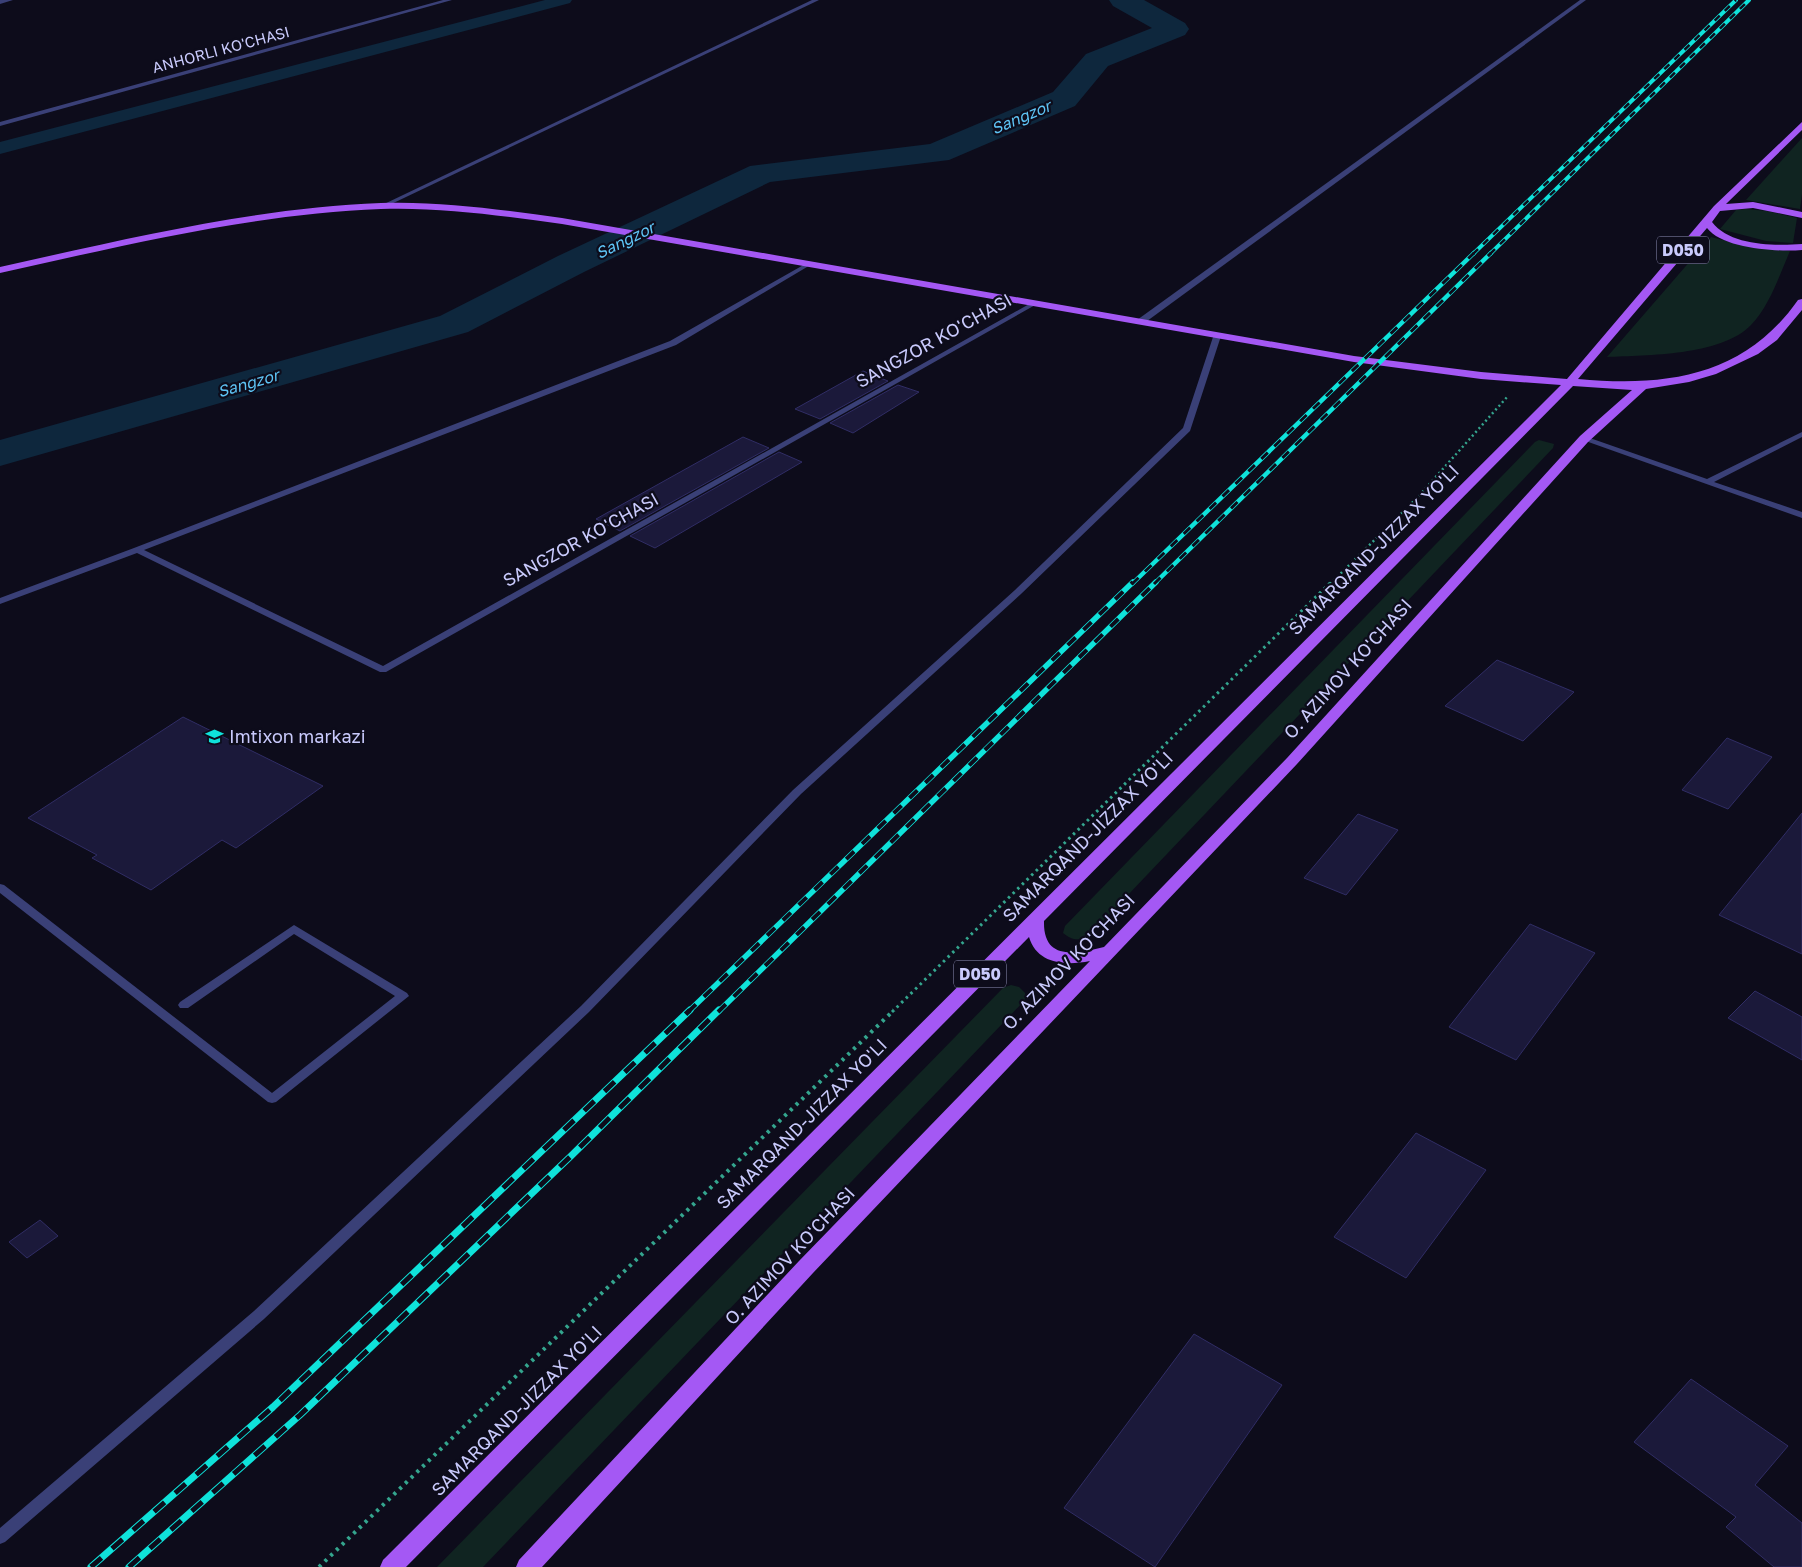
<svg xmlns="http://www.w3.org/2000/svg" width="1802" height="1567" font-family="'Golos Text',sans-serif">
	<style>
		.green { fill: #102421 }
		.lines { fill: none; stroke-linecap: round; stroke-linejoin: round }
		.canal { fill: #0e273d; fill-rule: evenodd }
		.river { fill: #0e273d; fill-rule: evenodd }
		.building { fill: #1b193a; stroke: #302d65 }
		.path-far2 { stroke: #34a58e; stroke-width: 2.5; stroke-dasharray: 2 3; stroke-linecap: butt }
		.path-far1 { stroke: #34a58e; stroke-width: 3; stroke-dasharray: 2.5 4; stroke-linecap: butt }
		.path { stroke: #34a58e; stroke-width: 4; stroke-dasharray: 3 5; stroke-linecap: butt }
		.lane { fill: #3a4077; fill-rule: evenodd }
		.street { fill: #3a4077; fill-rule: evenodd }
		.primary { fill: #a458f4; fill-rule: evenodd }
		.rail-far3-casing { stroke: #0fe2da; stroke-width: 4 }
		.rail-far2-casing { stroke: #0fe2da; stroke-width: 4.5 }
		.rail-far1-casing { stroke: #0fe2da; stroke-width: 5.5 }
		.rail-casing { stroke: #0fe2da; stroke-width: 7 }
		.rail-far3 { stroke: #0d0c1b; stroke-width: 2.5; stroke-dasharray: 7; stroke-linecap: butt }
		.rail-far2 { stroke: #0d0c1b; stroke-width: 3; stroke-dasharray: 9; stroke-linecap: butt }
		.rail-far1 { stroke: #0d0c1b; stroke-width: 4; stroke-dasharray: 11; stroke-linecap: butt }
		.rail { stroke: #0d0c1b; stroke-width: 5; stroke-dasharray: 14; stroke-linecap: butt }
		.labels { text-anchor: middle; stroke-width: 4.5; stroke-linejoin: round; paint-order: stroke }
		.far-street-label { font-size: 15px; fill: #c9cafc; stroke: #0d0c1b }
		.far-water-label { font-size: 16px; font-style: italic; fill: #5ec4f5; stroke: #0d0c1b }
		.shield { fill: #0d0c1b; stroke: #9191b8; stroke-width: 1 }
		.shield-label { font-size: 16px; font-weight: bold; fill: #c9cafc }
		.street-label { font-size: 18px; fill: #c9cafc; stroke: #0d0c1b }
		.poi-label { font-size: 18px; fill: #c9cafc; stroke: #0d0c1b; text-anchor: start }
	</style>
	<rect width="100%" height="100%" fill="#0d0c1b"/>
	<!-- green -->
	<g class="green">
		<path d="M 1802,138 L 1802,194 L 1800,209 L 1746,200 Z"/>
		<path d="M 1746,209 L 1767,211 L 1797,218 L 1793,243 L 1766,241 L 1720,229 L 1736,210 Z"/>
		<path d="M 1711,237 L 1739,244 L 1790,251 C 1779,276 1770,305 1751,325 C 1721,356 1647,355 1607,357 Z"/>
		<path d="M 1539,440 L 1554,444 L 1553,448 L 1088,937 C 1077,941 1072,940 1063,933 L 1065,926 L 1535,442 Z"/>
		<path d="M 1011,985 L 1019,987 L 1025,993 L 1025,1000 L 483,1567 L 437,1567 L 1003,988 Z"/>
	</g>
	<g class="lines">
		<!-- canal -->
		<path class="canal" d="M 545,0 L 572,0 L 570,3 L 0,154 L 0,142 Z"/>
		<!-- river -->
		<path class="river" d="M 1109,0 L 1144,0 L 1185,23 L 1189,29 L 1185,35 L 1108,66 L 1075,106 L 949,160 L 770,182 L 584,272 L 468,332 L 0,466 L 0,440 L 440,316 L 558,256 L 750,166 L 930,144 L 1053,92 L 1086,54 L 1152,28 L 1113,6 Z"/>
	</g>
	<!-- building -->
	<g class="building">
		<path d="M 863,371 L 888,381 L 820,419 L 795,409 Z"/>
		<path d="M 898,385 L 919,392 L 853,433 L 830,423 Z"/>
		<path d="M 743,437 L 769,448 L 620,531 L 596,519 Z"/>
		<path d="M 779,452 L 802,462 L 655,548 L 630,536 Z"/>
		<path d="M 1497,660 L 1574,692 L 1523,741 L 1445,706 Z"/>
		<path d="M 183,717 L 323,786 L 236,848 L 222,840 L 151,890 L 92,858 L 97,855 L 28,818 Z"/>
		<path d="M 1727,738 L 1772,757 L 1728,809 L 1682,790 Z"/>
		<path d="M 1802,813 L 1802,954 L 1719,915 Z"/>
		<path d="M 1358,814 L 1398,830 L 1346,895 L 1304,878 Z"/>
		<path d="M 1530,924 L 1595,953 L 1516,1060 L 1449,1027 Z"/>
		<path d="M 1755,991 L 1802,1017 L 1802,1060 L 1728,1018 Z"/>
		<path d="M 1416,1133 L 1486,1170 L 1406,1278 L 1334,1237 Z"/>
		<path d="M 40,1220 L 58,1236 L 27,1258 L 9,1242 Z"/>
		<path d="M 1194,1334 L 1282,1385 L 1155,1567 L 1064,1508 Z"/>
		<path d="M 1691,1379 L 1788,1446 L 1755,1485 L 1802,1523 L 1802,1567 L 1774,1567 L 1726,1527 L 1736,1517 L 1634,1442 Z"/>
	</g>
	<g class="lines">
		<!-- path-far2 -->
		<path class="path-far2" d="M 1330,584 L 1417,498 L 1508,396"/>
		<!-- path-far1 -->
		<path class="path-far1" d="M 892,1012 L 1331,582"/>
		<!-- path -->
		<path class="path" d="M 319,1567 L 894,1010"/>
		<!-- lane -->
		<g class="lane">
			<path d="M 812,0 L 819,0 L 385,207 L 380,206 Z"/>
			<path d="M 1580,0 L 1586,0 L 1143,324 L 1137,324 L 1137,320 Z"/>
			<path d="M 1802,432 L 1802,437 L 1714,482 L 1802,512 L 1802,518 L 1580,439 L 1584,437 L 1587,437 L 1707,479 Z"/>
			<path d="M 0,884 L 4,885 L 272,1093 L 395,996 L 294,934 L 188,1008 L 180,1008 L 178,1005 L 180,1002 L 294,925 L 407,993 L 409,996 L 276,1102 L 272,1103 L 268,1102 L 0,893 Z"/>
		</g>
		<!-- street -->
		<g class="street">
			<path d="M 0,0 L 13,0 L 0,4 Z"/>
			<path d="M 443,0 L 452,0 L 0,126 L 0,122 Z"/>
			<path d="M 807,263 L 812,264 L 676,345 L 144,550 L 383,666 L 1031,303 L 1037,304 L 386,672 L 380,672 L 137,553 L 0,604 L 0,598 L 134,548 L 670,341 Z"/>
			<path d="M 1214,334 L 1221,336 L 1190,431 L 1021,594 L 801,794 L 589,1012 L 264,1319 L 5,1542 L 0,1544 L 0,1528 L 254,1311 L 581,1006 L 793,790 L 1015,590 L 1183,428 Z"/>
		</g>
		<!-- primary -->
		<path class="primary" d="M 1802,122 L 1802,130 L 1726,204 L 1753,202 L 1802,212 L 1802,218 L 1753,208 L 1720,211 L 1712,222 C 1730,246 1775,246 1802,244 L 1802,250 C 1778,252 1723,249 1707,228 L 1578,379 C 1666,387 1744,377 1798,300 L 1802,299 L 1802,310 L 1777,340 L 1758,354 L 1716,374 L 1689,382 L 1646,389 L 1588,442 L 1297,764 L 813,1273 L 542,1567 L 516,1567 L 519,1560 L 799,1261 L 1090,961 C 1065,966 1037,964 1029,937 L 406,1567 L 380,1567 L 383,1560 L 1561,385 L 1481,379 L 1354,362 L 562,224 C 502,216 442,207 381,209 C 252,214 126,245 0,273 L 0,267 C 126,239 252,208 381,203 C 442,201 502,210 562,218 L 1354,356 L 1481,372 L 1567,379 L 1714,206 ZM 1573,386 L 1632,390 L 1580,436 L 1287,758 L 1104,947 C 1075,954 1043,961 1044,921 Z"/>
		<defs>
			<g id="rail-far3">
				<path d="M 1473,254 L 1736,0"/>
				<path d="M 1490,254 L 1749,0"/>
			</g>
			<g id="rail-far2">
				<path d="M 1132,584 L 1474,253"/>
				<path d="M 1154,584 L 1491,253"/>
			</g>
			<g id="rail-far1">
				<path d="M 688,1012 L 1133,582"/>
				<path d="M 718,1012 L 1156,582"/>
			</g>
			<g id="rail">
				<path d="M 91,1567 L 273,1407 L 690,1010"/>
				<path d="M 129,1567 L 300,1415 L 571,1156 L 719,1010"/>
			</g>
		</defs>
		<!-- rail-far3 casing -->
		<use href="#rail-far3" class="rail-far3-casing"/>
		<!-- rail-far2 casing -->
		<use href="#rail-far2" class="rail-far2-casing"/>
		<!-- rail-far1 casing -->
		<use href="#rail-far1" class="rail-far1-casing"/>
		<!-- rail casing -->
		<use href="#rail" class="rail-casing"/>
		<!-- rail-far3 -->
		<use href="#rail-far3" class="rail-far3"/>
		<!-- rail-far2 -->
		<use href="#rail-far2" class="rail-far2"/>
		<!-- rail-far1 -->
		<use href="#rail-far1" class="rail-far1"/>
		<!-- rail -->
		<use href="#rail" class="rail"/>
	</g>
	<!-- icons -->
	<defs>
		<symbol id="university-bare" viewBox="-9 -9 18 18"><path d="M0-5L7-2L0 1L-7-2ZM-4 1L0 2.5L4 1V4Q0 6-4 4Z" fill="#0fe2da" stroke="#0d0c1b" stroke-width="2.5" paint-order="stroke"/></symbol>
	</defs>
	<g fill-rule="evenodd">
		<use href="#university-bare" x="202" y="724" width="25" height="25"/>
	</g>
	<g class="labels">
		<!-- far-street labels -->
		<g class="far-street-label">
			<text transform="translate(221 50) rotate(-15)" y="5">ANHORLI KO'CHASI</text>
		</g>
		<!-- far-water labels -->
		<g class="far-water-label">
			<text transform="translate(1021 117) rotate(-23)" y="6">Sangzor</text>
			<text transform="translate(625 240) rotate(-26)" y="6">Sangzor</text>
			<text transform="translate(248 383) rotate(-16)" y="6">Sangzor</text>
		</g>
		<!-- shield labels -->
		<g class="shield">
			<rect x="1657" y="236.5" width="52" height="27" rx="4"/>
			<rect x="954" y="960.5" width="52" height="27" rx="4"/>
		</g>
		<g class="shield-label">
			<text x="1683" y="256">D050</text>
			<text x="980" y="980">D050</text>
		</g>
		<!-- street labels -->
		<g class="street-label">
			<text transform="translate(934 341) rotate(-29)" y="6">SANGZOR KO'CHASI</text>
			<text transform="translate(581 540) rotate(-29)" y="6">SANGZOR KO'CHASI</text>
			<text transform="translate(1374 550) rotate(-45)" y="6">SAMARQAND-JIZZAX YO'LI</text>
			<text transform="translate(1348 669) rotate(-48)" y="6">O. AZIMOV KO'CHASI</text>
			<text transform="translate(1088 837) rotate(-45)" y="6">SAMARQAND-JIZZAX YO'LI</text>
			<text transform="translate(1069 962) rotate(-46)" y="6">O. AZIMOV KO'CHASI</text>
			<text transform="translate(802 1124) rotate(-45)" y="6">SAMARQAND-JIZZAX YO'LI</text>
			<text transform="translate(790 1256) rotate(-47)" y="6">O. AZIMOV KO'CHASI</text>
			<text transform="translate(517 1411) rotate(-45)" y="6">SAMARQAND-JIZZAX YO'LI</text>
		</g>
		<!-- poi labels -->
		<g class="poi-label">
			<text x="229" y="743">Imtixon markazi</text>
		</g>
	</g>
</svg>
